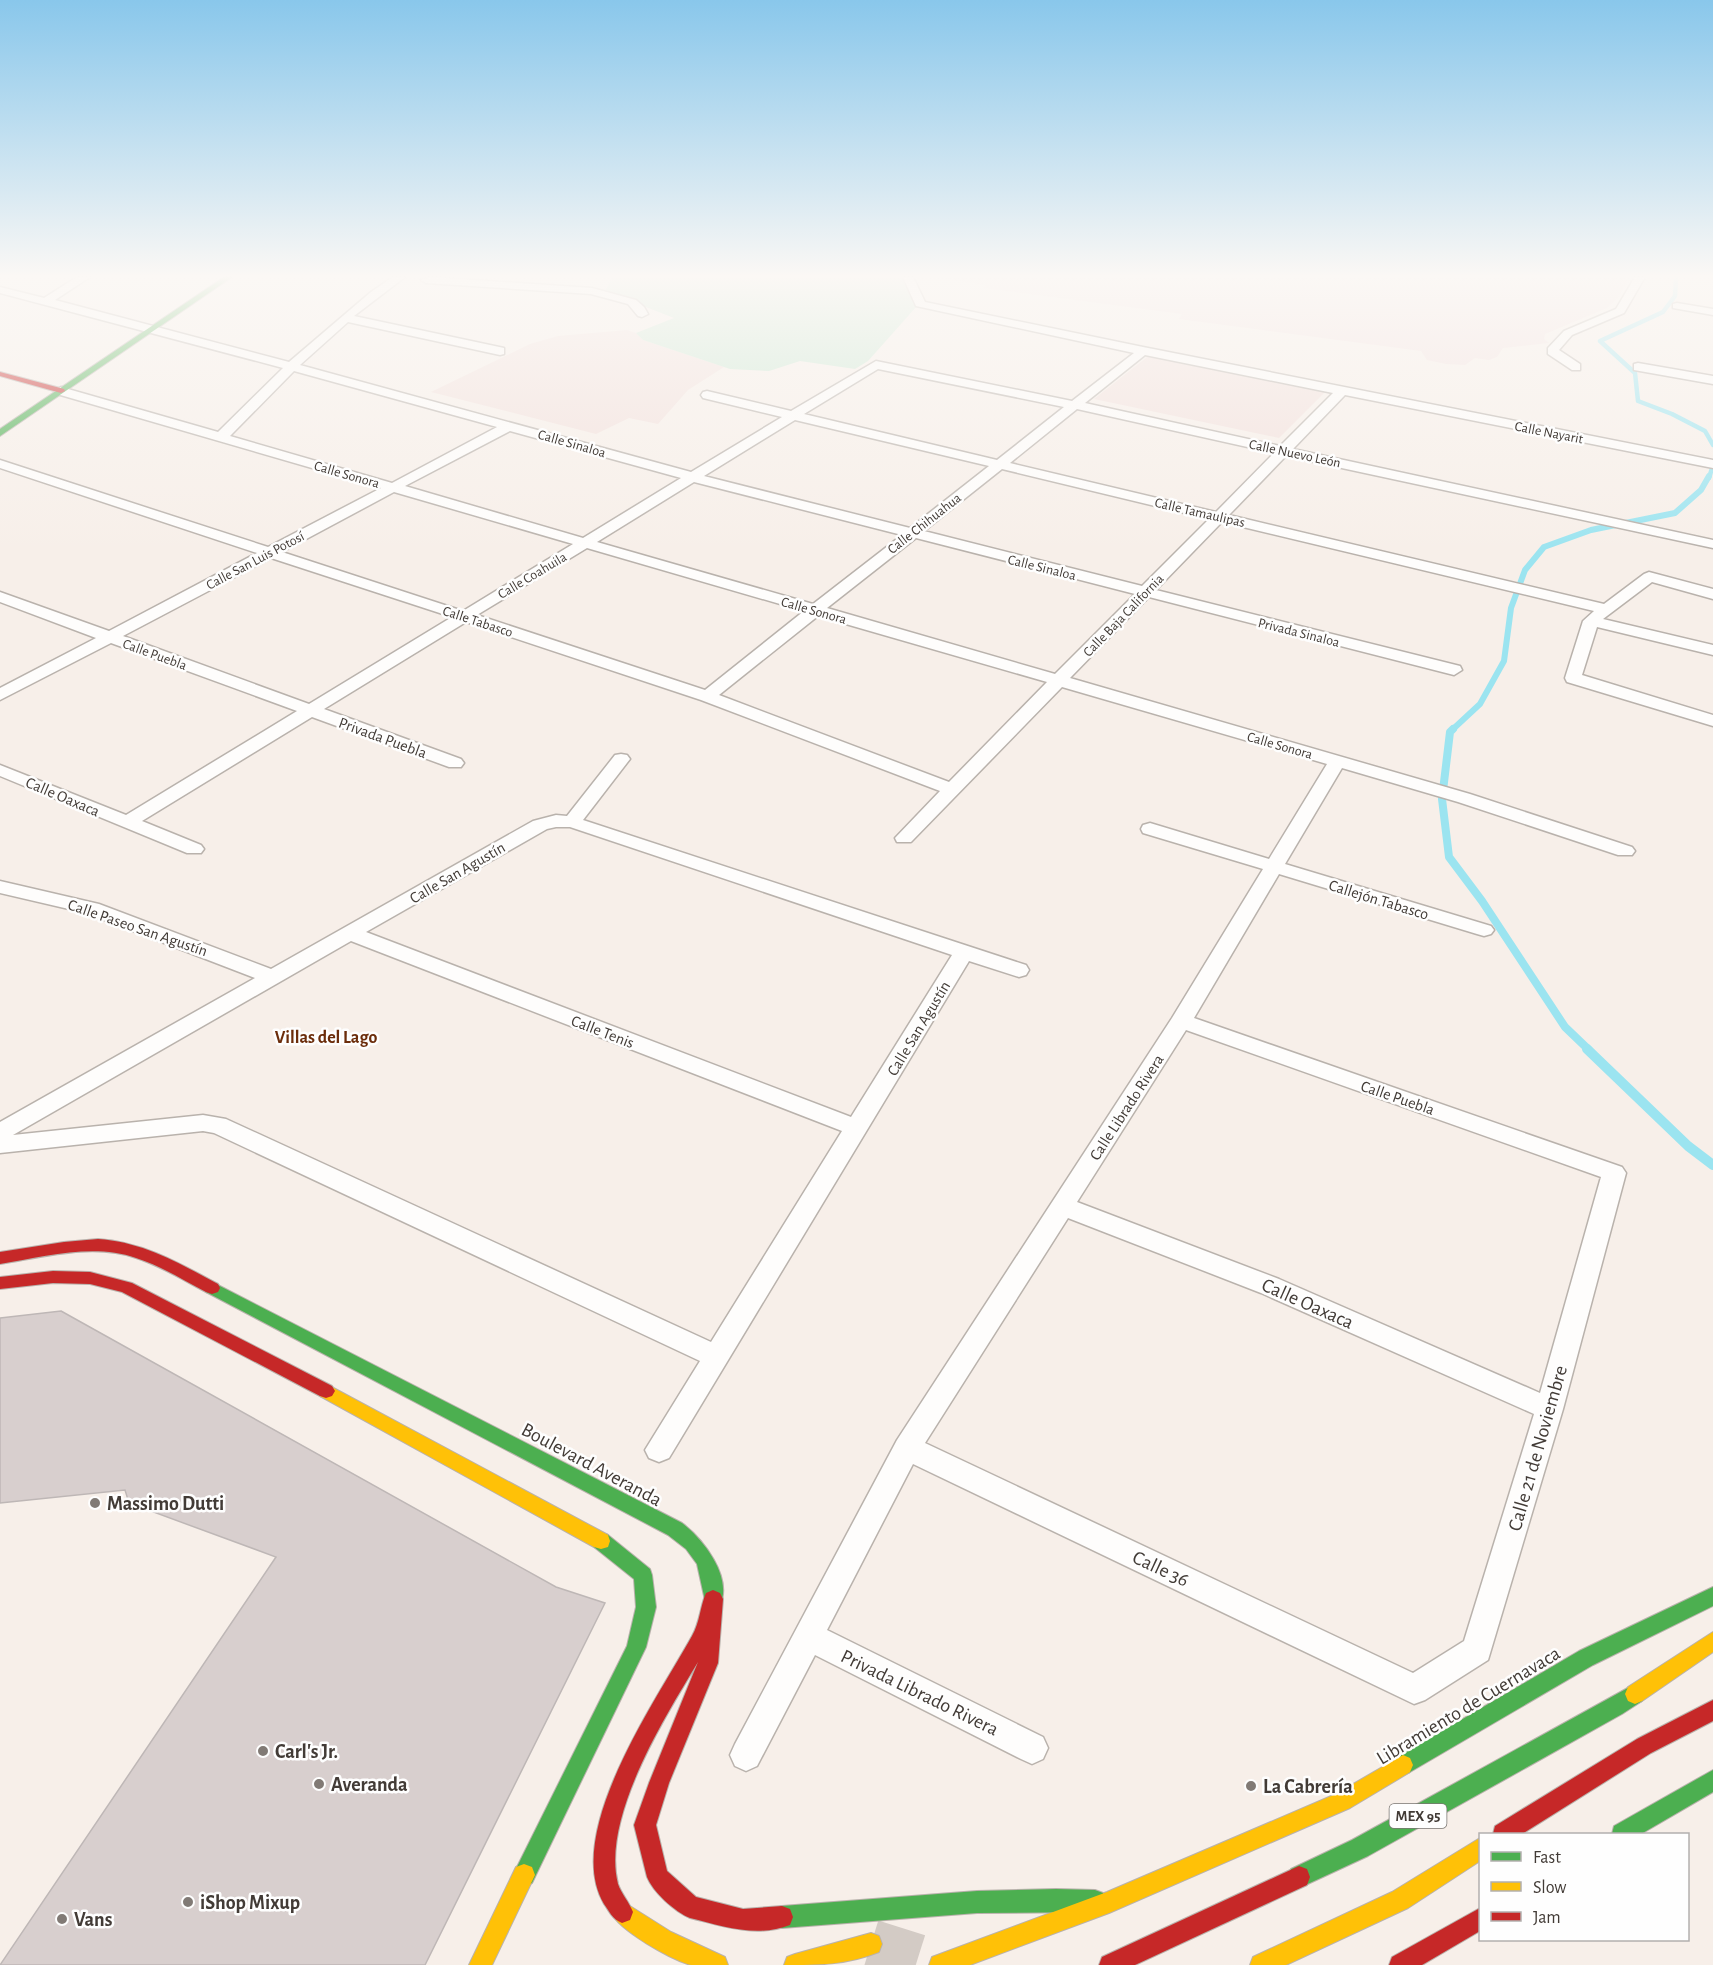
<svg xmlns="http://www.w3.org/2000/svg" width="1713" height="1965" font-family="'Alegreya Sans',sans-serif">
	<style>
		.commercial { fill: #f2e0df }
		.education { fill: #f2e0dc }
		.green { fill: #c7e7d2 }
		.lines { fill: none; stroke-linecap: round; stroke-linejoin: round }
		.stream-far3 { stroke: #9be4f0; stroke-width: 4.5 }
		.stream-far2 { stroke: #9be4f0; stroke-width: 6 }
		.stream-far1 { stroke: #9be4f0; stroke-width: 8 }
		.stream { stroke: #9be4f0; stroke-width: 10 }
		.building { fill: #d8cfce; stroke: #beb7b6; stroke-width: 1.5 }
		.primary-tunnel { stroke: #d3cbc5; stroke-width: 49; stroke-dasharray: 49 25; stroke-linecap: butt }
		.street-casing { stroke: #b9b2ac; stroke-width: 3 }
		.fast-casing { stroke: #b9b2ac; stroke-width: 2 }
		.slow-casing { stroke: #b9b2ac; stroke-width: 2 }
		.jam-casing { stroke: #b9b2ac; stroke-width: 2 }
		.street { fill: #fefdfc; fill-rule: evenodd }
		.fast { fill: #4caf50; fill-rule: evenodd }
		.slow { fill: #ffc107; fill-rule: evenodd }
		.jam { fill: #c62828; fill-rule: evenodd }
		.poi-dot { fill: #817a75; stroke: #fefefe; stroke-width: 2 }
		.labels { text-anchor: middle; stroke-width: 5; stroke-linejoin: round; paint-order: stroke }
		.far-street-label { font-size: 14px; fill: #423b36; stroke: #fefefe }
		.shield { fill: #fefefe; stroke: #7a7672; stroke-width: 1.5 }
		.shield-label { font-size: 15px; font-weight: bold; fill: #423b36 }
		.street-label { font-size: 16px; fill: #423b36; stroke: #fefefe }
		.neighbourhood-label { font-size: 18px; font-weight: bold; fill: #6b2c0a; stroke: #fefefe }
		.near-street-label { font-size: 20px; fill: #423b36; stroke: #fefefe }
		.near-poi-label { font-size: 20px; font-weight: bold; fill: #423b36; stroke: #fefefe; text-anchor: start }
	</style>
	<rect width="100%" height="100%" fill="#f7efe9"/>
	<!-- commercial -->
	<path class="commercial" d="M 929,277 L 1629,277 L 1619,297 L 1607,308 L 1545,334 L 1544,339 L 1549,343 L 1503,348 L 1497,357 L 1489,360 L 1475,358 L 1465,365 L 1446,364 L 1427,360 L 1421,351 L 1179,319 L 1182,314 L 984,288 L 986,285 Z"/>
	<!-- education -->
	<g class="education">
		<path d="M 627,330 L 636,333 L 643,340 L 724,367 L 688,390 L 658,424 L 629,418 L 596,434 L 431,392 L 530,344 L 558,336 Z"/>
		<path d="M 1151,354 L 1328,389 L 1279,438 L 1094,399 Z"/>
	</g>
	<!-- green -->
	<path class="green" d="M 613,277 L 904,277 L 917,306 L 868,361 L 855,369 L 800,361 L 769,371 L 730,369 L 643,340 L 636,333 L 674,318 L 605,291 Z"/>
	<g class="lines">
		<!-- stream-far3 -->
		<g class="stream-far3">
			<path d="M 1676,277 L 1675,296 L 1663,312 L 1600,341 L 1635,373 L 1638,401 L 1672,414 L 1705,431 L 1713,445"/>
			<path d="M 1709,478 L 1713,465"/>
		</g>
		<!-- stream-far2 -->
		<path class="stream-far2" d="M 1452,730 L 1480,704 L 1504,661 L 1511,608 L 1525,570 L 1544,547 L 1591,530 L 1675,513 L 1701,490 L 1709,476"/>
		<!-- stream-far1 -->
		<path class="stream-far1" d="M 1453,729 L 1450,732 L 1442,799 L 1449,857 L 1482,901 L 1565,1027 L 1589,1050"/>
		<!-- stream -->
		<path class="stream" d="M 1587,1049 L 1688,1146 L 1713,1165"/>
	</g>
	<!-- building -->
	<path class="building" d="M 61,1311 L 556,1587 L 605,1603 L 425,1965 L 0,1965 L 276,1557 L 129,1503 L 125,1490 L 0,1503 L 0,1318 Z"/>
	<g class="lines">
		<!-- primary-tunnel -->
		<path class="primary-tunnel" d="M 871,1944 L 922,1960 L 928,1965"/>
		<defs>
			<g id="street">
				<path d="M 77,277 L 90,277 L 55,300 L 289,362 L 371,292 L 393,277 L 405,277 L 354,316 L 504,348 L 504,354 L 500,355 L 348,322 L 300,365 L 691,472 L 782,417 L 703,398 L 701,395 L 703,392 L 707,391 L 791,411 L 876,361 L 1072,401 L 1134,353 L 916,306 L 903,277 L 913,277 L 925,302 L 1143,347 L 1713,460 L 1713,468 L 1345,395 L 1293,449 L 1713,540 L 1713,548 L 1286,456 L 1229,515 L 1604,604 L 1644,574 L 1649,572 L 1713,589 L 1713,599 L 1652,582 L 1603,619 L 1713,645 L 1713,655 L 1597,627 L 1582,675 L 1713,715 L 1713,726 L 1567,682 L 1565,678 L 1583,621 L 1594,611 L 1222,522 L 1156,590 L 1460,666 L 1462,670 L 1454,675 L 1149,597 L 1070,678 L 1470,794 L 1632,847 L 1635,851 L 1632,855 L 1618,855 L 1458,802 L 1342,768 L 1285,864 L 1491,926 L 1494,930 L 1491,934 L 1484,936 L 1477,934 L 1279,874 L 1194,1018 L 1622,1167 L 1626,1173 L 1563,1409 L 1488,1660 L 1425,1700 L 1414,1704 L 913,1464 L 827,1630 L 1043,1737 L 1048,1748 L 1043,1759 L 1032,1764 L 1021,1759 L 815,1655 L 757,1766 L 746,1771 L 735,1766 L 730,1755 L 735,1744 L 897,1440 L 1172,1018 L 1263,869 L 1143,833 L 1141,829 L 1143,825 L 1150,823 L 1269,859 L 1327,764 L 1062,687 L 911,842 L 897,842 L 895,838 L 940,791 L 701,700 L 466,622 L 324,709 L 461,759 L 464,763 L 461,767 L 449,767 L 312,717 L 142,821 L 201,845 L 204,849 L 201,853 L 187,853 L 0,776 L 0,765 L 126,815 L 297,711 L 111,643 L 0,700 L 0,688 L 96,638 L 0,602 L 0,592 L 109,631 L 257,553 L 0,468 L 0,460 L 268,547 L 381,488 L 57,394 L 55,391 L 61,387 L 218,432 L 283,368 L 0,293 L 0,287 L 44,298 ZM 1145,355 L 1333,393 L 1280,446 L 1085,403 ZM 878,369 L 1064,407 L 997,460 L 804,414 ZM 294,371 L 497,427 L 392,483 L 230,436 ZM 1077,409 L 1274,453 L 1216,512 L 1010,463 ZM 795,420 L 989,466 L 910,528 L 704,476 ZM 510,431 L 681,478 L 583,538 L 405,486 ZM 1002,469 L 1209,519 L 1142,586 L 924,531 ZM 694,482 L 902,535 L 813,604 L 597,542 ZM 394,492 L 573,544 L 463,611 L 282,552 ZM 916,538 L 1135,594 L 1055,674 L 827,608 ZM 587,548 L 804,611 L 705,690 L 477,615 ZM 271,558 L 452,617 L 309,704 L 123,636 ZM 818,616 L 1047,682 L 949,782 L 719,695 ZM 1186,1030 L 1601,1177 L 1540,1393 L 1279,1279 L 1077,1202 ZM 1068,1218 L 1261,1293 L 1534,1414 L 1464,1641 L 1413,1673 L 925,1443 Z"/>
				<path d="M 431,277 L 592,288 L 636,300 L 644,307 L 648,314 L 642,317 L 638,316 L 628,304 L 591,294 L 426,283 L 421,280 Z"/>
				<path d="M 1635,277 L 1645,277 L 1624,313 L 1572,335 L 1559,350 L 1580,364 L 1580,370 L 1572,370 L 1548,354 L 1548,348 L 1564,331 L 1616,309 Z"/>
				<path d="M 1677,303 L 1713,309 L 1713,315 L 1673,308 L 1673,304 Z"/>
				<path d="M 1638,363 L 1713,376 L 1713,384 L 1634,370 L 1634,364 Z"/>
				<path d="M 621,754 L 627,755 L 630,759 L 583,820 L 1026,965 L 1029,970 L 1026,975 L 1019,977 L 969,961 L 669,1458 L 659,1462 L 649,1458 L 645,1450 L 700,1361 L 214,1133 L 203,1131 L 0,1153 L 0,1122 L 255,978 L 86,913 L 0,893 L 0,881 L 99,904 L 271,969 L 533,821 L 556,815 L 567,816 L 615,755 ZM 556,827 L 570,827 L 952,955 L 851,1117 L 366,932 L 547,829 ZM 351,941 L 842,1131 L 711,1342 L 226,1119 L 203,1115 L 13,1135 Z"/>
			</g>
			<g id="fast">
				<path d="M 224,277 L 232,277 L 0,436 L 0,429 Z"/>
				<path d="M 212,1282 L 682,1523 C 703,1539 733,1577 720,1605 L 713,1608 L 706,1605 L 697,1564 L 686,1549 L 668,1535 L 206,1292 L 204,1288 L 206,1284 Z"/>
				<path d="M 601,1533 L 608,1535 L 650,1569 L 652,1575 L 656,1607 L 646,1647 L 532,1883 L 524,1886 L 516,1883 L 513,1875 L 627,1646 L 636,1607 L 634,1579 L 594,1547 L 592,1541 L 594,1535 Z"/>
				<path d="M 1713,1587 L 1713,1606 L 1593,1665 L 1410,1772 L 1403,1775 L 1396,1772 L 1393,1765 L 1396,1758 L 1579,1651 Z"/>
				<path d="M 1635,1684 L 1642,1687 L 1645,1694 L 1642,1701 L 1622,1714 L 1368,1856 L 1299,1888 L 1291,1885 L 1288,1877 L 1291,1869 L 1352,1840 Z"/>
				<path d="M 1713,1770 L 1713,1792 L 1641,1834 L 1612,1834 L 1614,1826 Z"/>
				<path d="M 1056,1889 L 1095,1890 L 1103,1893 L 1106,1901 L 1103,1909 L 1095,1912 L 977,1913 L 782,1928 L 774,1925 L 771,1917 L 774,1909 L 782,1906 L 977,1891 Z"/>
			</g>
			<g id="slow">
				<path d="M 326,1384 L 608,1535 L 610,1541 L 608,1547 L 601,1549 L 594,1547 L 320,1396 L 317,1391 L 320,1386 Z"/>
				<path d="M 1713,1632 L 1713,1652 L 1642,1701 L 1635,1704 L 1628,1701 L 1625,1694 L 1628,1687 Z"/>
				<path d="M 1403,1755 L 1410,1758 L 1413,1765 L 1410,1772 L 1350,1808 L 1109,1913 L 970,1965 L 929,1965 L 932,1957 L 1107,1892 L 1336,1794 Z"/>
				<path d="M 1480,1838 L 1480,1861 L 1408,1908 L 1286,1965 L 1250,1965 L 1253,1957 L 1392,1892 Z"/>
				<path d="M 524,1864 L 532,1867 L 535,1875 L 492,1965 L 469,1965 L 516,1867 Z"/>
				<path d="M 622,1901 L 671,1932 L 725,1957 L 728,1965 C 717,1965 702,1965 691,1965 C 672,1960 618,1930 611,1912 L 614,1904 Z"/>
				<path d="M 871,1933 L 879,1936 L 882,1944 L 879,1952 C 846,1965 818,1965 784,1965 L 787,1957 L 795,1954 Z"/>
			</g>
			<g id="jam">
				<path d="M 0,372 L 64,389 L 65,391 L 61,393 L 0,376 Z"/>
				<path d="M 98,1239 C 143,1242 179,1263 218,1284 L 220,1288 L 218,1292 L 212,1294 L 206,1292 C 183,1280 161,1266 136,1258 C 93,1243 44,1257 0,1264 L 0,1252 L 64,1242 Z"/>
				<path d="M 53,1271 L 90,1272 L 132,1283 L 332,1386 L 335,1391 L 332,1396 L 326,1398 L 320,1396 L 122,1292 L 90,1284 L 53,1283 L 0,1289 L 0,1277 Z"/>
				<path d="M 713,1590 L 720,1593 L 723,1599 L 718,1663 L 669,1783 L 656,1825 L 667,1871 L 696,1897 L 743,1909 L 782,1906 L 790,1909 L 793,1917 L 790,1925 C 757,1938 722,1926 690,1918 C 675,1912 653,1892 647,1877 L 634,1825 L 649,1783 L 698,1662 C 665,1717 601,1818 618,1884 C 621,1893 629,1902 633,1912 L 630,1920 L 622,1923 C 612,1919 610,1912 604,1904 C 562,1833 658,1698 692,1636 C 700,1622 700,1607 706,1593 Z"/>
				<path d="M 1713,1700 L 1713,1721 L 1651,1753 L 1522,1834 L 1493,1834 L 1495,1826 L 1637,1739 Z"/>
				<path d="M 1299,1866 L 1307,1869 L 1310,1877 L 1307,1885 L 1135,1965 L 1099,1965 L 1102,1957 Z"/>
				<path d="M 1480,1908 L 1480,1931 L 1422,1965 L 1389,1965 L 1392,1957 Z"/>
			</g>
		</defs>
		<!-- street casing -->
		<use href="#street" class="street-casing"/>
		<!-- fast casing -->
		<use href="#fast" class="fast-casing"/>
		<!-- slow casing -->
		<use href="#slow" class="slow-casing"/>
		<!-- jam casing -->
		<use href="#jam" class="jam-casing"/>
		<!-- street -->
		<use href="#street" class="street"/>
		<!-- fast -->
		<use href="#fast" class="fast"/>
		<!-- slow -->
		<use href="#slow" class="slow"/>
		<!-- jam -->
		<use href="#jam" class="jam"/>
	</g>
	<!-- sky -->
	<linearGradient id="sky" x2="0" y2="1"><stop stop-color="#89c7eb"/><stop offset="0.5" stop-color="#fbf8f5"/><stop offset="1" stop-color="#fbf8f5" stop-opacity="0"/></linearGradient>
	<rect width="1713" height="552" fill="url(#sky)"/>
	<!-- markers -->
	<g class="poi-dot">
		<circle cx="95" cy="1503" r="6"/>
		<circle cx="263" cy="1751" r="6"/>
		<circle cx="319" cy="1784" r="6"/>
		<circle cx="1251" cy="1786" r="6"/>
		<circle cx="188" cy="1902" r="6"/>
		<circle cx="62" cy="1919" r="6"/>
	</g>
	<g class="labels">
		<!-- far-street labels -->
		<g class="far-street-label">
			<text transform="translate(1549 432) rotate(11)" y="5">Calle Nayarit</text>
			<text transform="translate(572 443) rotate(16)" y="5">Calle Sinaloa</text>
			<text transform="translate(1295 453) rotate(12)" y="5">Calle Nuevo León</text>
			<text transform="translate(347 474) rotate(16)" y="5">Calle Sonora</text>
			<text transform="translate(1200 512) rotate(13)" y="5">Calle Tamaulipas</text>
			<text transform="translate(924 523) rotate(-38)" y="5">Calle Chihuahua</text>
			<text transform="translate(255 560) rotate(-28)" y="5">Calle San Luis Potosí</text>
			<text transform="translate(1042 567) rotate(14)" y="5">Calle Sinaloa</text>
			<text transform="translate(532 575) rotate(-31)" y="5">Calle Coahuila</text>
			<text transform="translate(814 610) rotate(16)" y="5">Calle Sonora</text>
			<text transform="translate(1123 615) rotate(-46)" y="5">Calle Baja California</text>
			<text transform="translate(478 621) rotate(18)" y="5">Calle Tabasco</text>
			<text transform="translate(1299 632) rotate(14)" y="5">Privada Sinaloa</text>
			<text transform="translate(155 654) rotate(20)" y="5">Calle Puebla</text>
			<text transform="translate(1280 745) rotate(16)" y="5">Calle Sonora</text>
		</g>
		<!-- shield labels -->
		<rect class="shield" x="1389.5" y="1804" width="57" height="24" rx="4.5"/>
		<g class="shield-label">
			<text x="1418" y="1821">MEX 95</text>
		</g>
		<!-- street labels -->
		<g class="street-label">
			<text transform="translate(383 737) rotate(20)" y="6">Privada Puebla</text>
			<text transform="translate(63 796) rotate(23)" y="6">Calle Oaxaca</text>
			<text transform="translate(457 872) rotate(-30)" y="6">Calle San Agustín</text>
			<text transform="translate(1379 899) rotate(17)" y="6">Callejón Tabasco</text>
			<text transform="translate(138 927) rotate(19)" y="6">Calle Paseo San Agustín</text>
			<text transform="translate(918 1028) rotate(-59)" y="6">Calle San Agustín</text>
			<text transform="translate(603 1031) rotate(21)" y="6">Calle Tenis</text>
			<text transform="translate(1398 1097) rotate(19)" y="6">Calle Puebla</text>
			<text transform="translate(1126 1107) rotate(-57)" y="6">Calle Librado Rivera</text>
		</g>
		<!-- neighbourhood labels -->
		<g class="neighbourhood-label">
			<text x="326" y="1043">Villas del Lago</text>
		</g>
		<!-- near-street labels -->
		<g class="near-street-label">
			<text transform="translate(1308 1303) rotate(24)" y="7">Calle Oaxaca</text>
			<text transform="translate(1537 1448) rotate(-74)" y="7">Calle 21 de Noviembre</text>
			<text transform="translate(592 1464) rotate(28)" y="7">Boulevard Averanda</text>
			<text transform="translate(1161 1568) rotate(25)" y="7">Calle 36</text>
			<text transform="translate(920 1692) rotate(26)" y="7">Privada Librado Rivera</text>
			<text transform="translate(1468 1705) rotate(-31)" y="7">Libramiento de Cuernavaca</text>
		</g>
		<!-- near-poi labels -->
		<g class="near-poi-label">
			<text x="107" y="1510">Massimo Dutti</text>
			<text x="275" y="1758">Carl's Jr.</text>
			<text x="331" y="1791">Averanda</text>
			<text x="1263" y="1793">La Cabrería</text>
			<text x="200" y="1909">iShop Mixup</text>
			<text x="74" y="1926">Vans</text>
		</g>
	</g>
	<!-- legend -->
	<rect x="1479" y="1833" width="210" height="108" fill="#fefefe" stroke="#b3b0ae" stroke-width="1.5"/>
	<rect x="1491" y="1852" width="30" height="9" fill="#4caf50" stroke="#b3b0ae" stroke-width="1.5"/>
	<text x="1533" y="1863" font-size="18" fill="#423b36">Fast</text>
	<rect x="1491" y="1882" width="30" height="9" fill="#ffc107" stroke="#b3b0ae" stroke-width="1.5"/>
	<text x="1533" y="1893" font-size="18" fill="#423b36">Slow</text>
	<rect x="1491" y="1912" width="30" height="9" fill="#c62828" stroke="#b3b0ae" stroke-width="1.5"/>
	<text x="1533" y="1923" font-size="18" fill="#423b36">Jam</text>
</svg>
